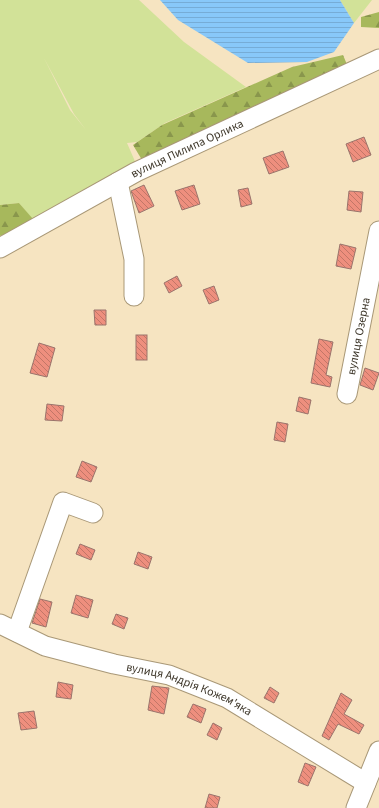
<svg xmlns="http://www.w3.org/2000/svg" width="379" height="808" font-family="'Source Sans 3',sans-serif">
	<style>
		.grass { fill: #d2e298; fill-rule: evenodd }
		.forest { fill: url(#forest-firs) }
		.water { fill: url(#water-rules) }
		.building { fill: url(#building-back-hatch); stroke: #9a746c }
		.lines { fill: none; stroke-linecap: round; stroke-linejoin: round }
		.minor-casing { stroke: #a99877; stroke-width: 21 }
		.minor { stroke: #fff; stroke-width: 19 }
		.labels { text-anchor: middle; stroke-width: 4; stroke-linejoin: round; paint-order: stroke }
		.street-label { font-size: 12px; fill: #3e372a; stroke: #fdf2dd }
	</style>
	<defs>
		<pattern id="forest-firs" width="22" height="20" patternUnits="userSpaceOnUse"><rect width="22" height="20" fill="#a7b85c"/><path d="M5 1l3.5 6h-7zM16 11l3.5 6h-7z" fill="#89964c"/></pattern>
		<pattern id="water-rules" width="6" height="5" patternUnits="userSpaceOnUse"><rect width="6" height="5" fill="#88c8f9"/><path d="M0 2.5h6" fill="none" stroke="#76acd6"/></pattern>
		<pattern id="building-back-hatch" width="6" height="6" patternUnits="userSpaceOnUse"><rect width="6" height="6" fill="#ee8f7e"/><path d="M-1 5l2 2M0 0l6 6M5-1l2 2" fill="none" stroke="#c27667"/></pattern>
	</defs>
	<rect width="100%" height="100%" fill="#f6e4c1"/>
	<!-- grass -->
	<g class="grass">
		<path d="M 0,0 L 139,0 L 184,42 L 246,87 L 165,123 L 137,142 L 127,143 L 137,166 L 34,221 L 19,203 L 0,205 ZM 44,58 L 74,114 L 86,130 L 70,110 Z"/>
		<path d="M 340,0 L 372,0 L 354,23 Z"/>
	</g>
	<!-- forest -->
	<g class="forest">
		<path d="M 379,12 L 379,28 L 361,27 L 361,17 Z"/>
		<path d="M 343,55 L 348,67 L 142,160 L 133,145 L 162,125 L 292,67 Z"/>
		<path d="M 19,203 L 33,219 L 20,228 L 0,236 L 0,205 Z"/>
	</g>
	<!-- water -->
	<path class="water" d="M 160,0 L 340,0 L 354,23 L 334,52 L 307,62 L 248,63 L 178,20 Z"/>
	<!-- building -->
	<g class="building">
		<path d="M 364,137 L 371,155 L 353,162 L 346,144 Z"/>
		<path d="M 283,151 L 289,167 L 269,174 L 263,158 Z"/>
		<path d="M 144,185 L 154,206 L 139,213 L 131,191 Z"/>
		<path d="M 194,185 L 200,204 L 182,210 L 175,191 Z"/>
		<path d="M 248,188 L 252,204 L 241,207 L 238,190 Z"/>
		<path d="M 349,191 L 363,192 L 361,212 L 347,210 Z"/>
		<path d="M 340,244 L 356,248 L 351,269 L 336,266 Z"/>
		<path d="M 177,276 L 182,286 L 169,293 L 164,283 Z"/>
		<path d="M 214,286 L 219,300 L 209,304 L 203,290 Z"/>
		<path d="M 94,310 L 106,310 L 106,325 L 95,325 Z"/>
		<rect x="136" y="335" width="11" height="25"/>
		<path d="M 319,339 L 333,342 L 326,375 L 332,377 L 330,387 L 311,383 Z"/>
		<path d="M 39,343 L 55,348 L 47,377 L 30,373 Z"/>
		<path d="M 365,368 L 379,373 L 373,390 L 360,385 Z"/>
		<path d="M 299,397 L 311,400 L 308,414 L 296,411 Z"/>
		<path d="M 47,404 L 64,406 L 62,421 L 45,420 Z"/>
		<path d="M 277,422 L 288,424 L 285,442 L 274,440 Z"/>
		<path d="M 82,461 L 97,467 L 91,482 L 76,477 Z"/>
		<path d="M 80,544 L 95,550 L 91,560 L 76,554 Z"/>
		<path d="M 138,552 L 152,557 L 148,569 L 134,564 Z"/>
		<path d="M 76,595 L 93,600 L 88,618 L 71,613 Z"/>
		<path d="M 40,599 L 52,602 L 46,627 L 32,623 Z"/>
		<path d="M 116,614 L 128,618 L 124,629 L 112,624 Z"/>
		<path d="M 58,682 L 73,685 L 71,699 L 56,697 Z"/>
		<path d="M 152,686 L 169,688 L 164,714 L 148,710 Z"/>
		<path d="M 270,687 L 279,693 L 274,703 L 264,698 Z"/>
		<path d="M 341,693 L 352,700 L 344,714 L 364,725 L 359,734 L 338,724 L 329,740 L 322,736 Z"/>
		<path d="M 193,704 L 206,709 L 201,723 L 187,717 Z"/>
		<path d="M 34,711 L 37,728 L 21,730 L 18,713 Z"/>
		<path d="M 213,723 L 222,728 L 217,740 L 207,735 Z"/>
		<path d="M 305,763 L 316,767 L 308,786 L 298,782 Z"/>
		<path d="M 209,794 L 220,797 L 217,808 L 205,808 Z"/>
	</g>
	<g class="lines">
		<defs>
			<g id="minor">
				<path d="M 118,182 L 134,259 L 134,296"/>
				<path id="s1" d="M 0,248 L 136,172 L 379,59"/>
				<path id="s2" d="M 347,394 L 379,231"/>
				<path id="s3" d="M 0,624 L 45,646 L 114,664 L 169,675 L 227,698 L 366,783"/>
				<path d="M 17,632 L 63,502 L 93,513"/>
				<path d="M 356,808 L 379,751"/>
			</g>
		</defs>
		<!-- minor casing -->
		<use href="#minor" class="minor-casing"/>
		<!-- minor -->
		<use href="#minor" class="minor"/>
	</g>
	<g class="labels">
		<!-- street labels -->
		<g class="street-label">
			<text dy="4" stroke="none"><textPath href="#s1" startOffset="212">вулиця Пилипа Орлика</textPath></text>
			<text dy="4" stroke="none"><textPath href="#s2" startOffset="59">вулиця Озерна</textPath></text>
			<text dy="4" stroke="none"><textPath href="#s3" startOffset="201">вулиця Андрія Кожем'яка</textPath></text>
		</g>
	</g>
</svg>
